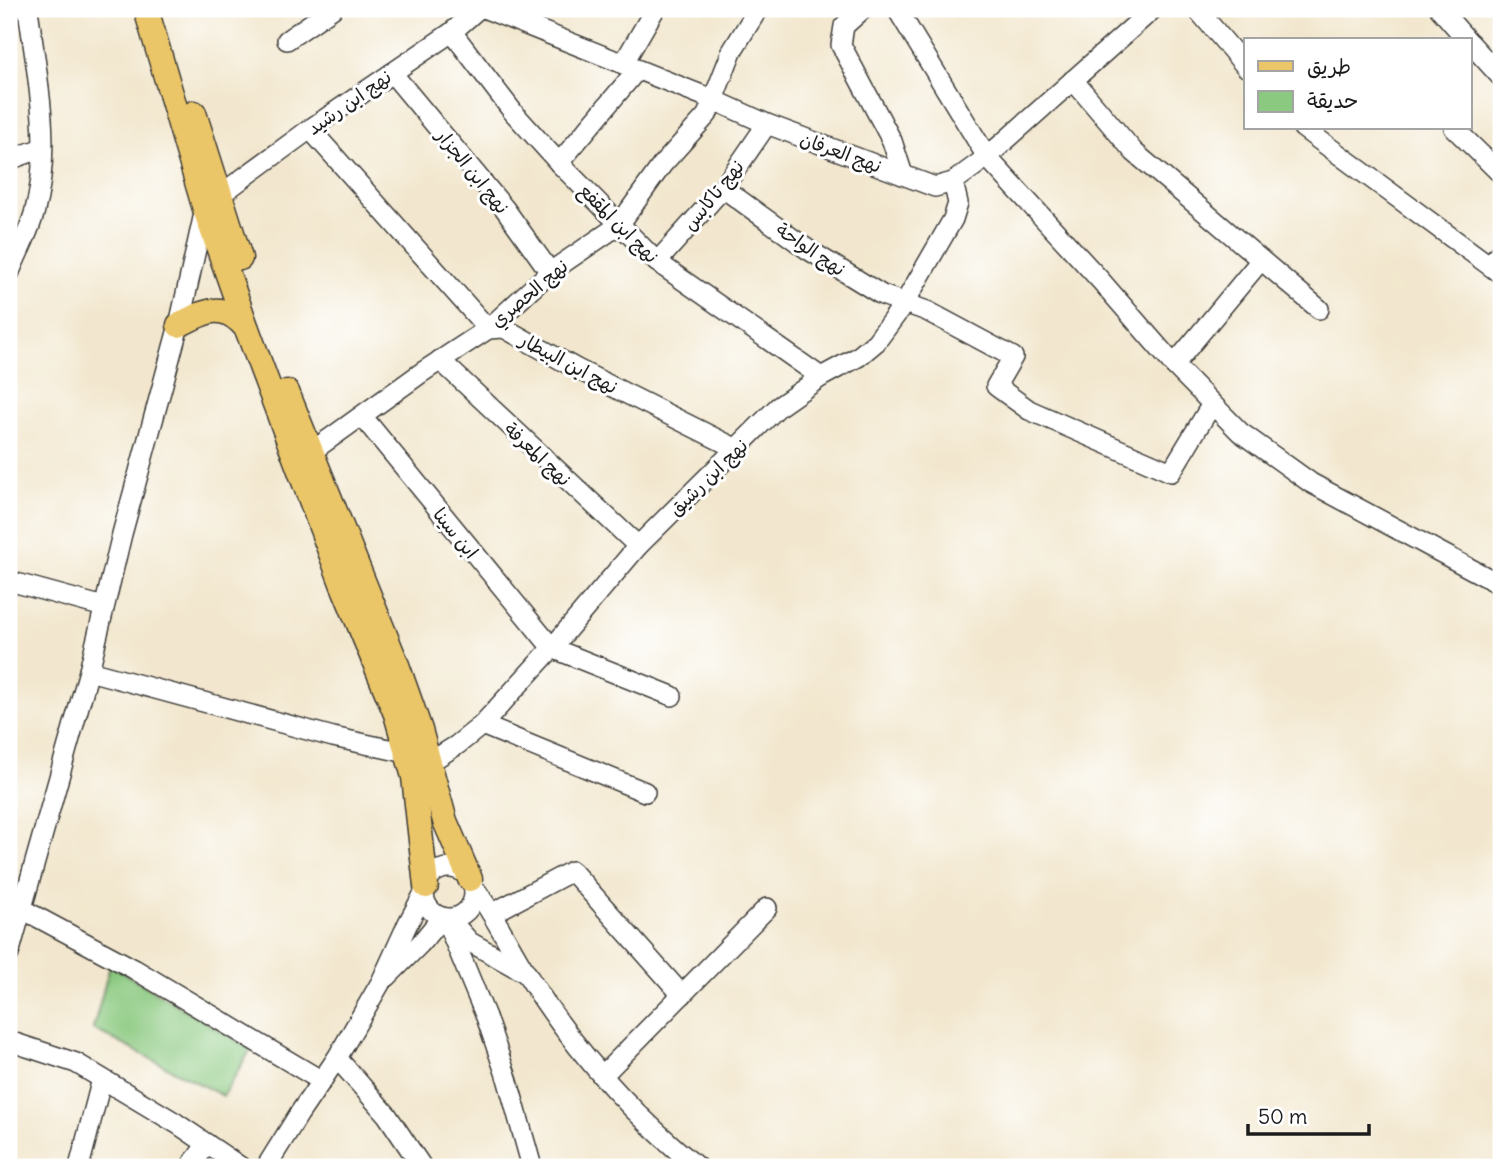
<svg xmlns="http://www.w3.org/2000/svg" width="1510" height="1176" font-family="Delius,'Playpen Sans Arabic',sans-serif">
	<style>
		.green { fill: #8bc980; stroke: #54724e; stroke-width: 2 }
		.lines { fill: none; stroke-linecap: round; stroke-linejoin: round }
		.minor-casing { stroke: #3c3a37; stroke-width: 22 }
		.major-casing { stroke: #3c3a37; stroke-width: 27 }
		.minor { stroke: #fff; stroke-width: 19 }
		.major { stroke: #ebc669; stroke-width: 24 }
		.labels { text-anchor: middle; stroke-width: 6; stroke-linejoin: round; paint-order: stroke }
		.street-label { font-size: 19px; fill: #1c1c1c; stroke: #fff }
	</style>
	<rect width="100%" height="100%" fill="#fff"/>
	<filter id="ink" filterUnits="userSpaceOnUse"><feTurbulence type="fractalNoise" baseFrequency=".0143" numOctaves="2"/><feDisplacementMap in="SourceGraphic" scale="14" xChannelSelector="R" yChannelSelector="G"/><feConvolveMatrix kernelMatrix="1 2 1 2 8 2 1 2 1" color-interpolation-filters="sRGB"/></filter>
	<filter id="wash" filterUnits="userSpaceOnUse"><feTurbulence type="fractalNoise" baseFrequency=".00686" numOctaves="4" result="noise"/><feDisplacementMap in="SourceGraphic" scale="28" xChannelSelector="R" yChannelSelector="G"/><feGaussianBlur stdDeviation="1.57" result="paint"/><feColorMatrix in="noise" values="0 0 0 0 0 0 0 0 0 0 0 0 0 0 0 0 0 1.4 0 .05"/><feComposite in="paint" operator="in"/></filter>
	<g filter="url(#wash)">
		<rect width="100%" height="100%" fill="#f2e7ce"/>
		<!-- green -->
		<path class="green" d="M 110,965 L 251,1049 L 223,1096 L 93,1029 Z"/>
	</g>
	<g filter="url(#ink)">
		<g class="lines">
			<defs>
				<g id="minor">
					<path d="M 486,9 L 714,100 L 767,124 L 935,187 L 953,182 L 987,157 L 1153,9"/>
					<path d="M 863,9 L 844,26 L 841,45 L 892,141 L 903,175"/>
					<path d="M 897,9 L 987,157 L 1101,281 L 1174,365 L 1240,432 L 1311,483 L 1501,585"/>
					<path d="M 1197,9 L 1246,67"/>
					<path d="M 1440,9 L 1467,40"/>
					<path d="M 452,32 L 513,112 L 559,163 L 657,262 L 821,377"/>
					<path d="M 287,40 L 332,9"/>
					<path d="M 1470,43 L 1501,77"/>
					<path d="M 623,64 L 655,9"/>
					<path d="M 392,73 L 505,209 L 550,272"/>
					<path d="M 1073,80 L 1134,152 L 1319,309"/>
					<path d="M 1303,128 L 1501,274"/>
					<path d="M 1454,128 L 1501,174"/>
					<path d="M 310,129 L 488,329 L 504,328 L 577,369 L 737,449"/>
					<path d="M 9,160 L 42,148"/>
					<path d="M 559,163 L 637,70"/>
					<path d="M 723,188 L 807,249 L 882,295 L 927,311 L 1013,357 L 996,386 L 1029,410 L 1171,472 L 1212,404"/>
					<path d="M 657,262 L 723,188 L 767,124"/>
					<path d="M 1490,265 L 1501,251"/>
					<path d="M 9,274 C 17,254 28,234 34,214 C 53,147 37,76 28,9"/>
					<path d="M 440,360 L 638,546"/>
					<path d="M 1174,365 L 1261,260"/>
					<path d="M 362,416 L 552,648 L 672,696"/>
					<path d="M 311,452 L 421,373 L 488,329 L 550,272 L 619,225 L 662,165 L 707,115 L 732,51 L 758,9"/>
					<path d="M 9,581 L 104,607"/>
					<path d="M 89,671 L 333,737 L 407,753"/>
					<path d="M 482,725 L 645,792"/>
					<path d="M 430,762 L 457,745 L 482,725 L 552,648 L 638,546 L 778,407 L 821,377 L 858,357 L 876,342 L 904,304 L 953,219 L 958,203 L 953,182"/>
					<circle cx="449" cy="893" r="25"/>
					<path d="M 473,886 C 494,914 508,944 526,973 C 571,1046 631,1113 697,1167"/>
					<path d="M 9,894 L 22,909 L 134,969 L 322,1081"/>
					<path d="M 493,913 L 572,871 L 682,995"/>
					<path d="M 445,918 L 486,1017 L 507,1078 L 532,1167"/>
					<path d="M 452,922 L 470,942 L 527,974"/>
					<path d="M 9,954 L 89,671 L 122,534 L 179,325 L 205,209 L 220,195 L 310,129 L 452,32 L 478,9"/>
					<path d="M 387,977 L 420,944 L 442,917"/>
					<path d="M 9,1041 L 76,1063 L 176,1123 L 241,1167"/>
					<path d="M 337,1058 L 387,1115 L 422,1167"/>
					<path d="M 602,1076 L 767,908"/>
					<path d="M 79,1167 L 102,1079"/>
					<path d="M 190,1167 L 207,1144"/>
					<path d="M 266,1167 L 299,1114 L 337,1058 L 381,982 L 408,923 L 424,893"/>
				</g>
				<g id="major">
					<path d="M 146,9 L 205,209 L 247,329 L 342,583 L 396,714 L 414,777 L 426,886"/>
					<path d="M 194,113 L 240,258"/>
					<path d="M 179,325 C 207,310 224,301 247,329"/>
					<path d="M 287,392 L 397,665 L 420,730 L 445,821 L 470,879"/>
				</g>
			</defs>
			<!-- minor casing -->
			<use href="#minor" class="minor-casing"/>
			<!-- major casing -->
			<use href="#major" class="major-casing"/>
			<!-- minor -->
			<use href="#minor" class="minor"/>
			<!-- major -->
			<use href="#major" class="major"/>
		</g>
	</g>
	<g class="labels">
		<!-- street labels -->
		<g class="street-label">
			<text transform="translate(349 102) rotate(-35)" y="7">نهج ابن رشيد</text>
			<text transform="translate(841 152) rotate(20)" y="7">نهج العرفان</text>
			<text transform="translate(473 171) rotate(51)" y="7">نهج ابن الجزار</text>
			<text transform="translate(713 195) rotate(-51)" y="7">نهج تاكابس</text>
			<text transform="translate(619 223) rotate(45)" y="7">نهج ابن المقفع</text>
			<text transform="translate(811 249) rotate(34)" y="7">نهج الواحة</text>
			<text transform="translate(529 293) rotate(-40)" y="7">نهج الحصري</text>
			<text transform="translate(569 363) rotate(28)" y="7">نهج ابن البيطار</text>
			<text transform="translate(538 454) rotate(43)" y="7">نهج المعرفة</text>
			<text transform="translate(708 477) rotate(-44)" y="7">نهج ابن رشيق</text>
			<text transform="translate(456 533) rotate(51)" y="7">ابن سينا</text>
		</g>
	</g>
	<!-- margin -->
	<rect width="1510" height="1176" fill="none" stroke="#fff" stroke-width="35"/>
	<!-- legend -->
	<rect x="1244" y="38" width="228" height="91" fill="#ffffff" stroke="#a4a4a4" stroke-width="2"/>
	<rect x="1258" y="61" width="35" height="10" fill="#ebc669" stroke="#a4a4a4" stroke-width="2"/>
	<text x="1307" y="74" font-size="21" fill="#1c1c1c">طريق</text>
	<rect x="1258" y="91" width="35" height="21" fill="#8bc980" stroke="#a4a4a4" stroke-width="2"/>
	<text x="1307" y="108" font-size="21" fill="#1c1c1c">حديقة</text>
	<!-- scale -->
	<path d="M1248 1124v10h121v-10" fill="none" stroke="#1c1c1c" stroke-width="3.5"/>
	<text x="1258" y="1124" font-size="21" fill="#1c1c1c" stroke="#ffffff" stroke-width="5" paint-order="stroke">50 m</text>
</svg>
